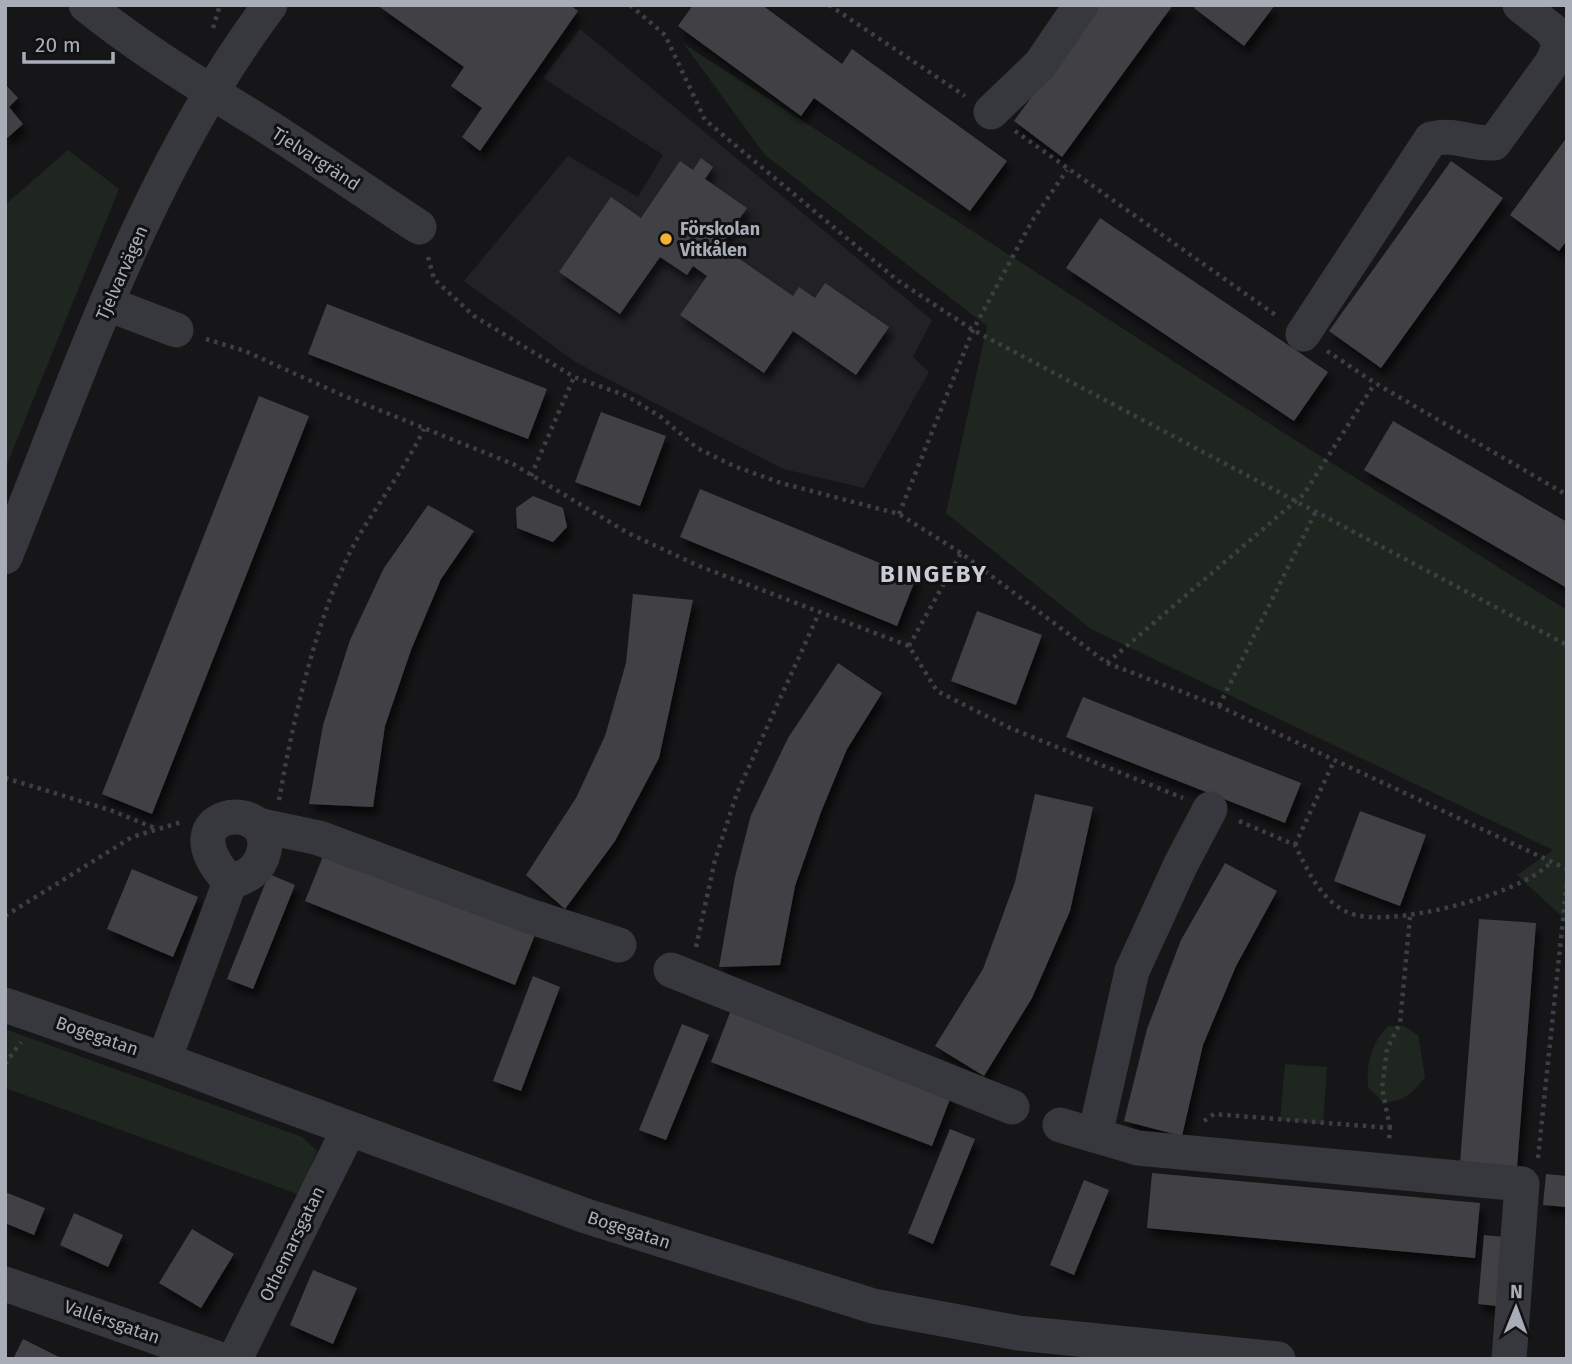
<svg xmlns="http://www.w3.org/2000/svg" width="1572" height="1364" font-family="'Fira Sans',sans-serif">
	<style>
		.built { fill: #222225 }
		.green { fill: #1e261f }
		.building { fill: #404145; filter: url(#shadow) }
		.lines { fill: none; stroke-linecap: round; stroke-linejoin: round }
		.path { stroke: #3d3f44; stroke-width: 4.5; stroke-dasharray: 3.5 5; stroke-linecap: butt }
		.minor { stroke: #37383d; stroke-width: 35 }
		.poi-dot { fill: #f2b134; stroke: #111113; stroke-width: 2.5 }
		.labels { text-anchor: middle; stroke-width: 6; stroke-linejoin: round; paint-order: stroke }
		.street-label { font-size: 18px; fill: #a8adb8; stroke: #111113 }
		.poi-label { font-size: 18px; font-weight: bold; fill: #a8adb8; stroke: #111113; text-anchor: start }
		.district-label { font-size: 24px; font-weight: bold; letter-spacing: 2px; fill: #c9ccd4; stroke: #111113 }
	</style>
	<defs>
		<filter id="shadow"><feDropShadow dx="4.5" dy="8" stdDeviation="3.5" flood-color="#0009"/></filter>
	</defs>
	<rect width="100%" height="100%" fill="#161618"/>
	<!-- built -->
	<path class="built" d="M 580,29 L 932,320 L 913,357 L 929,372 L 864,488 L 783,469 L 577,363 L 464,281 L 568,156 L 638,197 L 663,155 L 543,78 Z"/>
	<!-- green -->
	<g class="green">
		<path d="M 684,44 L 1287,435 L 1567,610 L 1567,921 L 1517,875 L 1553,850 L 1091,629 L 946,513 L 987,326 L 765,155 Z"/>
		<path d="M 68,150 L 119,189 L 5,469 L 5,205 Z"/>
		<path d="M 1388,1026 L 1404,1026 L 1418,1035 L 1425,1077 C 1414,1092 1402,1103 1383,1102 L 1368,1087 C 1366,1062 1371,1045 1388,1026 Z"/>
		<path d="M 5,1029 L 302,1137 L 317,1151 L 300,1195 L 5,1088 Z"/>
		<path d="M 1285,1064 L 1327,1067 L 1323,1124 L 1280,1120 Z"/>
	</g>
	<!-- building -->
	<g class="building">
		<path d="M 377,5 L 570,5 L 578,11 L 480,151 L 462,137 L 482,108 L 451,86 L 464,67 Z"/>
		<path d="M 693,5 L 762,5 L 842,64 L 852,49 L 1007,161 L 970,211 L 814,98 L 801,116 L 678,26 Z"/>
		<path d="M 1099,5 L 1173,5 L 1062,157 L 1014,121 Z"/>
		<path d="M 1196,5 L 1275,5 L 1244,46 L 1194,8 Z"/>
		<path d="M 5,84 L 18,98 L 9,107 L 23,124 L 5,140 Z"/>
		<path d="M 1567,137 L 1567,240 L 1559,251 L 1510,215 Z"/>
		<path d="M 701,158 L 713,167 L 705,179 L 747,208 L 721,246 L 793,296 L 799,287 L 815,298 L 825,283 L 889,327 L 856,375 L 793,331 L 764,373 L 680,315 L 707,276 L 693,266 L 687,275 L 660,257 L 620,314 L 559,272 L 611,197 L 641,218 L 680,161 L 693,170 Z"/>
		<path d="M 1451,161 L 1503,198 L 1381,368 L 1329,331 Z"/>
		<path d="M 1100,218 L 1328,372 L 1294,421 L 1066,268 Z"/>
		<path d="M 327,304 L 547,389 L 528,439 L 308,354 Z"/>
		<path d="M 259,396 L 309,416 L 152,814 L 102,794 Z"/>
		<path d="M 601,412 L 666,436 L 640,506 L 575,482 Z"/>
		<path d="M 1393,421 L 1567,522 L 1567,588 L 1364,470 Z"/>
		<path d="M 700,489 L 916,578 L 897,626 L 680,537 Z"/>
		<path d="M 533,496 L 563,508 L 567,527 L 553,542 L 517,528 L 516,508 Z"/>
		<path d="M 428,505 L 474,531 L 441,579 L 411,650 L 385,726 L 373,807 L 309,804 L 323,725 L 350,640 L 384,568 Z"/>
		<path d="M 633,594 L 693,600 L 659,758 L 615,841 L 565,909 L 526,875 L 576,798 L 605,736 L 626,663 Z"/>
		<path d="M 977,611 L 1042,635 L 1016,705 L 951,681 Z"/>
		<path d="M 838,663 L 882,693 L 847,749 L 821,812 L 795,886 L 780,965 L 719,967 L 735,877 L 751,815 L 788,738 Z"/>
		<path d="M 1083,697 L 1301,783 L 1285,823 L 1066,737 Z"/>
		<path d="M 1035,794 L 1093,807 L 1070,911 L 1032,998 L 984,1076 L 935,1046 L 983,969 L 1015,882 Z"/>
		<path d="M 1360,811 L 1426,835 L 1400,906 L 1334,881 Z"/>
		<path d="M 326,849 L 536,932 L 515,985 L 305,901 Z"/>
		<path d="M 1225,863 L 1277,891 L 1236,966 L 1203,1045 L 1182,1136 L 1124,1121 L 1147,1029 L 1181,940 Z"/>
		<path d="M 132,869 L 198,897 L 173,957 L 107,929 Z"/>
		<path d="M 269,874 L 295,885 L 253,989 L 227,979 Z"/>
		<path d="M 1479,919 L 1536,923 L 1517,1167 L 1460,1163 Z"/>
		<path d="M 533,976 L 560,987 L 521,1091 L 493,1081 Z"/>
		<path d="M 731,1010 L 952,1094 L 932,1146 L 711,1062 Z"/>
		<path d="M 682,1024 L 709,1035 L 666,1140 L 639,1130 Z"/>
		<path d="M 950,1129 L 975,1139 L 933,1244 L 908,1233 Z"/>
		<path d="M 1152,1173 L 1480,1203 L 1475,1258 L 1147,1228 Z"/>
		<path d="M 1546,1174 L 1567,1176 L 1567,1207 L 1543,1205 Z"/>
		<path d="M 1084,1180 L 1109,1190 L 1074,1275 L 1050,1265 Z"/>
		<path d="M 5,1192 L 45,1208 L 34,1235 L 5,1223 Z"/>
		<path d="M 74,1213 L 123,1235 L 108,1267 L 60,1245 Z"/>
		<path d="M 192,1229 L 234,1254 L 201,1308 L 159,1283 Z"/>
		<path d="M 1484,1235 L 1514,1238 L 1508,1307 L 1478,1304 Z"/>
		<path d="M 313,1270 L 357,1288 L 333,1344 L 290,1325 Z"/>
		<path d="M 23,1339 L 63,1359 L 13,1359 Z"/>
	</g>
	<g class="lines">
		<!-- path -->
		<g class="path">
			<path d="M 630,5 L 665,35 L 705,120 L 897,280 L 973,330 L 1567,645"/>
			<path d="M 829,5 L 965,96"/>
			<path d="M 213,28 L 220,5"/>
			<path d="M 1015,131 L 1277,316"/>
			<path d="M 428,257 L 434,279 L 474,316 L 574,377 L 627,396 L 661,417 L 697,448 L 734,466 L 781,483 L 899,514 L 961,553 L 1107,663 L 1219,706 L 1567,869"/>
			<path d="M 206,339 L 245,351 L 342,395 L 513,464 L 628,533 L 699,566 L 909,646 L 937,691 L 1010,728 L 1183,798"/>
			<path d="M 1327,351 L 1375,383 L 1567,495"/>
			<path d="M 531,476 L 574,377"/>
			<path d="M 899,514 L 973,330 L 1032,221 L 1067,170"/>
			<path d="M 909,646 L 961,553"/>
			<path d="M 1107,663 L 1304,494 L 1375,383"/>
			<path d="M 1219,706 L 1315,513"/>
			<path d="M 5,778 L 110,810 L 157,829"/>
			<path d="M 279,800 C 293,720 318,609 357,539 C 379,502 405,468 424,429"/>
			<path d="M 1239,821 L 1295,845 C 1308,871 1320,899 1347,912 C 1386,931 1521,894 1549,864"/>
			<path d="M 1295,845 L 1334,761"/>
			<path d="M 5,916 L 132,837 L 181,822"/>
			<path d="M 696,947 L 715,860 L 737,793 L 819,613"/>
			<path d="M 5,1064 L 21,1042"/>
			<path d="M 1204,1121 L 1214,1114 L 1390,1128 L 1389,1140"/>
			<path d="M 1390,1128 L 1382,1088 L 1387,1049 L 1400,1023 L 1410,917"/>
			<path d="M 1538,1158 L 1567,881"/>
		</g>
		<!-- minor -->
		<g class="minor">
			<path d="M 86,5 C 144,52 205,88 268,127 C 319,160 369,194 419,227"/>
			<path d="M 991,112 L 1040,65 L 1081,5"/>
			<path d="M 108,304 L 176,330"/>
			<path d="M 1303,334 L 1431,139 C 1458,133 1467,144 1494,143 L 1552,63 L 1560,45 L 1552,30 L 1520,5"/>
			<path d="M 5,557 C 81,369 147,169 270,5"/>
			<path d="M 258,825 L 319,838 L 529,916 L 619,945"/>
			<path d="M 671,970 L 1012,1107"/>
			<path d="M 5,1005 L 164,1060 L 586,1216 L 873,1306 L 1018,1333 L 1278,1359"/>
			<path d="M 164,1060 L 230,882 C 248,877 260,869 264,851 C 276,796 161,809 230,882"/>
			<path d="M 1060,1125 L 1138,1148 L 1522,1184 L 1509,1359"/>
			<path d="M 1095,1135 L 1132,971 L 1181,864 L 1210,809"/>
			<path d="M 5,1284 L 219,1359"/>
			<path d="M 235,1359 L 349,1129"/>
		</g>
	</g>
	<!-- markers -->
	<circle class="poi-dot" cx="666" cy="239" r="7"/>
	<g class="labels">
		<!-- street labels -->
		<g class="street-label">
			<text transform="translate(316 159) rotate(33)" y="6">Tjelvargränd</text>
			<text transform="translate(122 273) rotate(-66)" y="6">Tjelvarvägen</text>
			<text transform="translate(97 1036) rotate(19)" y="6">Bogegatan</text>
			<text transform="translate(629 1230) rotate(18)" y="6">Bogegatan</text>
			<text transform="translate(292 1244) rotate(-64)" y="6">Othemarsgatan</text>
			<text transform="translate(112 1322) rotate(19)" y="6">Vallérsgatan</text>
		</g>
		<!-- poi labels -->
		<g class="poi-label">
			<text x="680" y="235">Förskolan<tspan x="680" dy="21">Vitkålen</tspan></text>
		</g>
		<!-- district labels -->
		<g class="district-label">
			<text x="934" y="582">BINGEBY</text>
		</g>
	</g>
	<!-- border -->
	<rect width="1572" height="1364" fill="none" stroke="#a8adb8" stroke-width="14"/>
	<!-- north arrow -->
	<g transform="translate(1516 1308) rotate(1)" stroke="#111113" stroke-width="5" paint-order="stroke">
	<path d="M0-5L12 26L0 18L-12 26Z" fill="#a8adb8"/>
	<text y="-10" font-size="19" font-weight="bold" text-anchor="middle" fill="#a8adb8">N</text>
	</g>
	<!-- scale -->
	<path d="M24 52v10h89v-10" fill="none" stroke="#a8adb8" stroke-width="3.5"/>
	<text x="35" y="52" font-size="21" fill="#a8adb8" stroke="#111113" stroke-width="5" paint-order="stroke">20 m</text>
</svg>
